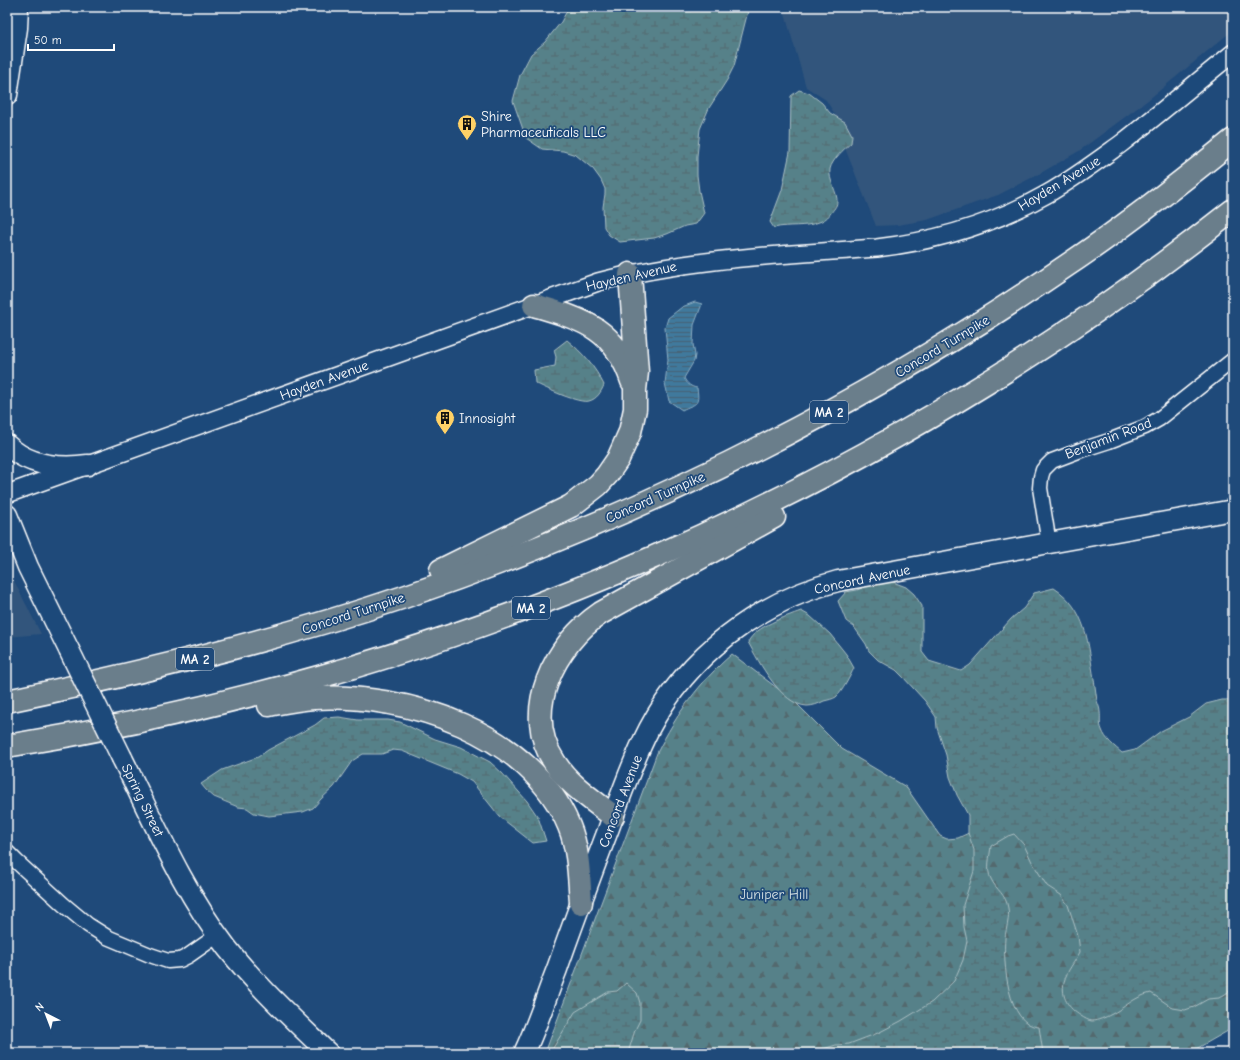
<svg xmlns="http://www.w3.org/2000/svg" width="1240" height="1060" font-family="'Comic Neue',sans-serif">
	<style>
		.built { fill: #32557c }
		.forest { fill: url(#forest-firs); stroke: #abc0c4 }
		.wetland { fill: url(#wetland-marsh); stroke: #abc0c4 }
		.water { fill: url(#water-rules); stroke: #8dafc4 }
		.lines { fill: none; stroke-linecap: round; stroke-linejoin: round }
		.minor-casing { stroke: #fff; stroke-width: 17 }
		.tertiary-casing { stroke: #fff; stroke-width: 20 }
		.secondary-casing { stroke: #fff; stroke-width: 23 }
		.motorway-casing { stroke: #fff; stroke-width: 25 }
		.minor { stroke: #1f4a7a; stroke-width: 14 }
		.tertiary { stroke: #1f4a7a; stroke-width: 17 }
		.secondary { stroke: #1f4a7a; stroke-width: 20 }
		.motorway { stroke: #6b7e8b; stroke-width: 22 }
		.secondary-bridge-casing { stroke: #fff; stroke-width: 23; stroke-linecap: butt }
		.secondary-bridge { stroke: #1f4a7a; stroke-width: 20 }
		.labels { text-anchor: middle; stroke-width: 3.5; stroke-linejoin: round; paint-order: stroke }
		.shield { fill: #1f4a7a; stroke: #bcc9d7; stroke-width: 1 }
		.shield-label { font-size: 13px; font-weight: bold; fill: #fff }
		.poi-label { font-size: 14px; fill: #fff; stroke: #1f4a7a; text-anchor: start }
		.street-label { font-size: 14px; fill: #fff; stroke: #1f4a7a }
		.park-label { font-size: 14px; fill: #d5e0e2; stroke: #1f4a7a }
	</style>
	<defs>
		<pattern id="forest-firs" width="22" height="20" patternUnits="userSpaceOnUse"><rect width="22" height="20" fill="#578189"/><path d="M5 1l3.5 6h-7zM16 11l3.5 6h-7z" fill="#52696e"/></pattern>
		<pattern id="wetland-marsh" width="20" height="14" patternUnits="userSpaceOnUse"><rect width="20" height="14" fill="#578189"/><path d="M1 5h8M5 5V1M11 12h8M15 12V8" fill="none" stroke="#52696e"/></pattern>
		<pattern id="water-rules" width="6" height="5" patternUnits="userSpaceOnUse"><rect width="6" height="5" fill="#41799c"/><path d="M0 2.5h6" fill="none" stroke="#466274"/></pattern>
	</defs>
	<rect width="100%" height="100%" fill="#1f4a7a"/>
	<filter id="ink" filterUnits="userSpaceOnUse"><feTurbulence type="fractalNoise" baseFrequency=".025" numOctaves="2"/><feDisplacementMap in="SourceGraphic" scale="8" xChannelSelector="R" yChannelSelector="G"/><feConvolveMatrix kernelMatrix="1 2 1 2 8 2 1 2 1" color-interpolation-filters="sRGB"/></filter>
	<g filter="url(#ink)">
		<!-- built -->
		<g class="built">
			<path d="M 783,7 L 1233,7 L 1233,30 L 1148,100 L 1079,151 L 1039,174 L 998,195 L 927,220 L 898,225 L 876,226 L 837,128 L 839,121 L 826,100 L 806,87 Z"/>
			<path d="M 7,567 L 41,634 L 7,637 Z"/>
		</g>
		<!-- forest -->
		<path class="forest" d="M 732,654 L 793,700 L 842,749 L 906,787 L 940,836 L 947,839 L 958,838 L 1114,765 L 1233,725 L 1233,1028 L 1189,1053 L 545,1053 L 657,753 C 677,713 699,683 732,654 Z"/>
		<!-- wetland -->
		<g class="wetland">
			<path d="M 569,7 L 749,7 L 734,66 L 727,80 L 709,108 L 700,129 L 697,156 L 697,175 L 699,191 L 704,213 L 696,224 L 685,226 L 667,234 L 654,238 L 620,242 L 609,235 L 604,227 L 603,207 L 605,194 L 605,189 L 601,180 L 593,169 L 576,155 L 563,151 L 542,149 L 526,138 L 513,101 L 520,75 L 531,54 L 545,42 L 561,22 Z"/>
			<path d="M 799,90 L 809,93 L 822,103 L 830,113 L 845,122 L 852,135 L 851,143 C 844,149 832,160 830,169 C 828,180 838,193 837,202 C 837,206 833,210 831,213 C 828,217 825,220 819,222 C 804,228 789,224 774,228 L 770,222 L 782,190 L 790,152 L 791,96 Z"/>
			<path d="M 567,340 C 583,353 595,367 604,385 C 601,392 597,399 589,401 C 579,404 545,388 535,383 L 534,370 L 555,366 L 556,357 L 554,350 Z"/>
			<path d="M 876,582 L 893,582 L 906,587 L 914,594 L 922,606 L 922,652 L 929,661 L 961,671 L 970,665 L 1011,619 L 1024,608 L 1034,593 L 1054,588 C 1087,609 1088,644 1094,679 C 1095,686 1096,694 1097,701 C 1098,704 1100,708 1100,712 C 1101,719 1099,723 1102,730 C 1105,739 1115,747 1122,753 L 1135,750 L 1161,731 L 1189,717 L 1206,704 L 1222,700 L 1233,700 L 1233,989 L 1219,998 L 1208,999 L 1194,1007 L 1185,1010 L 1173,1008 L 1151,993 C 1133,997 1125,1008 1110,1015 C 1106,1017 1097,1021 1092,1021 C 1089,1021 1084,1018 1081,1016 C 1068,1008 1061,997 1064,982 C 1067,970 1075,962 1080,952 L 1078,936 L 1068,905 L 1061,895 L 1047,886 L 1032,862 L 1024,845 L 1014,834 L 1008,836 L 991,846 C 990,856 986,870 991,879 C 996,890 1006,894 1008,908 C 1010,918 1006,928 1005,938 C 1003,961 1007,1026 1039,1027 L 1043,1053 L 810,1053 L 836,1045 L 849,1044 L 878,1033 L 901,1021 L 932,1002 L 954,981 L 963,960 L 967,941 L 964,927 L 963,905 L 974,871 L 974,850 L 968,833 L 968,815 L 957,795 L 950,777 L 946,755 L 937,728 L 936,717 L 925,701 L 903,677 L 896,670 L 878,660 L 869,651 L 866,644 L 854,627 L 846,621 L 838,601 L 846,592 L 857,590 Z"/>
			<path d="M 801,611 L 810,616 L 830,634 L 846,654 L 854,668 C 850,676 843,691 836,697 C 833,699 828,700 824,701 C 818,704 813,706 807,706 C 781,705 759,662 748,642 C 756,626 785,617 801,611 Z"/>
			<path d="M 339,717 L 358,720 L 388,720 L 400,722 L 435,739 L 461,747 L 490,762 L 502,773 L 527,801 L 538,817 L 546,841 L 533,843 L 500,817 L 472,782 L 458,774 L 402,751 L 393,750 L 382,754 L 363,754 L 352,761 L 334,787 L 321,799 L 313,808 L 303,812 L 269,816 L 254,813 L 247,808 L 238,807 L 214,797 L 206,790 L 201,784 L 222,770 L 258,757 L 268,750 L 315,725 L 324,718 Z"/>
			<path d="M 626,983 L 637,993 L 640,1003 L 640,1020 L 635,1030 L 628,1053 L 550,1053 L 575,1012 L 608,992 L 617,991 Z"/>
		</g>
		<!-- water -->
		<path class="water" d="M 695,302 L 702,304 L 694,325 L 693,344 L 695,355 L 694,361 L 684,378 C 687,384 691,387 697,388 C 700,407 695,403 682,410 L 669,401 L 665,383 L 668,360 L 665,328 L 668,318 L 682,307 Z"/>
		<g class="lines">
			<defs>
				<g id="minor">
					<path d="M 1049,544 L 1040,488 L 1041,477 L 1043,470 L 1052,461 L 1081,450 L 1109,441 L 1145,427 L 1159,419 L 1233,360"/>
					<path d="M 7,852 L 17,862 L 64,905 L 88,925 L 107,937 L 150,955 L 168,961 L 180,960 L 188,956 L 218,935"/>
				</g>
				<path id="tertiary" d="M 7,494 L 598,282 C 689,258 783,255 877,248 C 936,241 994,224 1047,194 C 1073,179 1097,161 1122,143 C 1159,114 1196,83 1233,53"/>
				<g id="secondary">
					<path d="M 7,95 L 17,28 L 18,7"/>
					<path d="M 7,445 C 29,466 58,469 88,465"/>
					<path d="M 7,515 L 28,567 L 69,650"/>
					<path d="M 122,758 C 154,822 183,891 227,948 C 257,986 293,1019 328,1053"/>
					<path d="M 524,1053 C 537,1026 546,997 557,969 C 573,923 590,878 607,833 C 620,798 632,762 649,729 C 688,655 758,602 838,581 L 1233,510"/>
				</g>
				<g id="motorway">
					<path d="M 534,305 C 583,320 614,327 632,381"/>
					<path d="M 441,570 L 571,506 L 598,485 L 607,475 L 618,459 L 630,432 L 635,409 L 635,390 L 637,372 L 630,274"/>
					<path d="M 7,701 C 141,673 274,641 404,597 C 640,517 864,405 1069,264 C 1126,226 1180,183 1233,140"/>
					<path d="M 269,705 C 284,702 298,699 314,698 C 408,693 530,732 569,826 C 579,850 579,877 581,903"/>
					<path d="M 7,746 C 455,674 877,492 1233,210"/>
					<path d="M 613,816 C 593,800 569,785 555,763 C 520,711 555,644 601,613 L 774,517"/>
				</g>
			</defs>
			<!-- minor casing -->
			<use href="#minor" class="minor-casing"/>
			<!-- tertiary casing -->
			<use href="#tertiary" class="tertiary-casing"/>
			<!-- secondary casing -->
			<use href="#secondary" class="secondary-casing"/>
			<!-- motorway casing -->
			<use href="#motorway" class="motorway-casing"/>
			<!-- minor -->
			<use href="#minor" class="minor"/>
			<!-- tertiary -->
			<use href="#tertiary" class="tertiary"/>
			<!-- secondary -->
			<use href="#secondary" class="secondary"/>
			<!-- motorway -->
			<use href="#motorway" class="motorway"/>
			<defs>
				<path id="secondary-bridge" d="M 69,650 L 122,758"/>
			</defs>
			<!-- secondary-bridge casing -->
			<use href="#secondary-bridge" class="secondary-bridge-casing"/>
			<!-- secondary-bridge -->
			<use href="#secondary-bridge" class="secondary-bridge"/>
		</g>
	</g>
	<!-- icons -->
	<defs>
		<symbol id="building-pin" viewBox="-11 -11 22 30"><path d="M0 17L-7.5 6A9.5 9.5 0 1 1 7.5 6Z" fill="#ffd166" stroke="#1f4a7a"/><path d="M-4-6H4V6H1V3H-1V6H-4ZM-2.5-4.3h1.7v1.8h-1.7ZM.8-4.3h1.7v1.8H.8ZM-2.5-1h1.7V.8h-1.7ZM.8-1h1.7V.8H.8Z" fill="#111"/></symbol>
	</defs>
	<g fill-rule="evenodd">
		<use href="#building-pin" x="456" y="113" width="22" height="30"/>
		<use href="#building-pin" x="434" y="407" width="22" height="30"/>
	</g>
	<g class="labels">
		<!-- shield labels -->
		<g class="shield">
			<rect x="810" y="401" width="38" height="22" rx="3"/>
			<rect x="512" y="597" width="38" height="22" rx="3"/>
			<rect x="176" y="648" width="38" height="22" rx="3"/>
		</g>
		<g class="shield-label">
			<text x="829" y="417">MA 2</text>
			<text x="531" y="613">MA 2</text>
			<text x="195" y="664">MA 2</text>
		</g>
		<!-- poi labels -->
		<g class="poi-label">
			<text x="481" y="121">Shire<tspan x="481" dy="16">Pharmaceuticals LLC</tspan></text>
			<text x="459" y="423">Innosight</text>
		</g>
		<!-- street labels -->
		<g class="street-label">
			<text transform="translate(1059 183) rotate(-31)" y="5">Hayden Avenue</text>
			<text transform="translate(631 276) rotate(-13)" y="5">Hayden Avenue</text>
			<text transform="translate(942 346) rotate(-31)" y="5">Concord Turnpike</text>
			<text transform="translate(324 380) rotate(-20)" y="5">Hayden Avenue</text>
			<text transform="translate(1108 438) rotate(-21)" y="5">Benjamin Road</text>
			<text transform="translate(655 497) rotate(-24)" y="5">Concord Turnpike</text>
			<text transform="translate(862 579) rotate(-12)" y="5">Concord Avenue</text>
			<text transform="translate(353 613) rotate(-18)" y="5">Concord Turnpike</text>
			<text transform="translate(143 800) rotate(64)" y="5">Spring Street</text>
			<text transform="translate(620 801) rotate(-69)" y="5">Concord Avenue</text>
		</g>
		<!-- park labels -->
		<g class="park-label">
			<text x="774" y="899">Juniper Hill</text>
		</g>
	</g>
	<!-- margin -->
	<rect width="1240" height="1060" fill="none" stroke="#1f4a7a" stroke-width="24"/>
	<rect x="12" y="12" width="1216" height="1036" fill="none" stroke="#fff" stroke-width="1.5" filter="url(#ink)"/>
	<!-- north arrow -->
	<g transform="translate(46 1014) rotate(318)" stroke="#1f4a7a" stroke-width="3" paint-order="stroke">
	<path d="M0-3L7 15L0 10L-7 15Z" fill="#ffffff"/>
	<text y="-6" font-size="11" font-weight="bold" text-anchor="middle" fill="#ffffff">N</text>
	</g>
	<!-- scale -->
	<path d="M28 44v6h86v-6" fill="none" stroke="#ffffff" stroke-width="2"/>
	<text x="34" y="44" font-size="12" fill="#ffffff" stroke="#1f4a7a" stroke-width="3" paint-order="stroke">50 m</text>
</svg>
